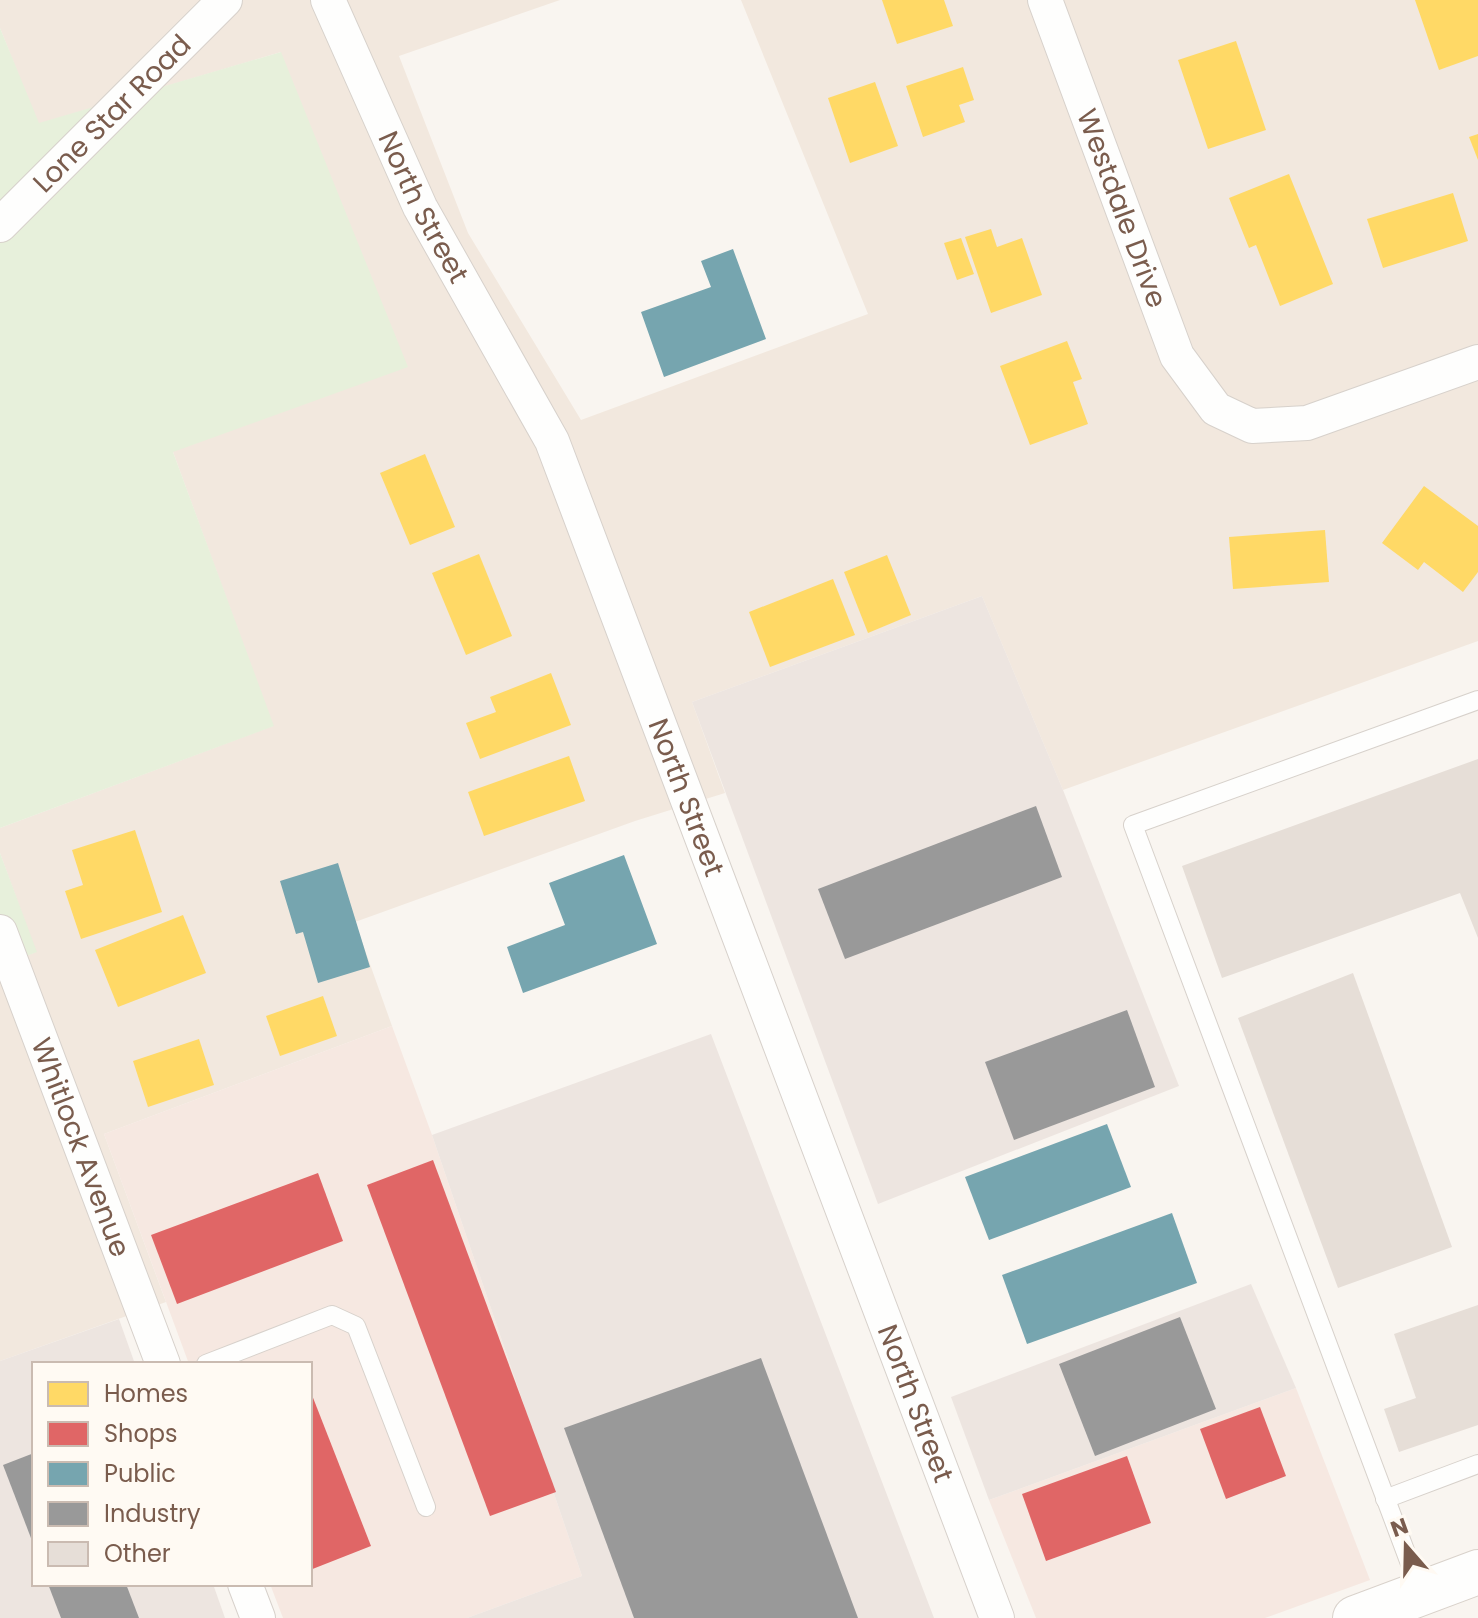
<svg xmlns="http://www.w3.org/2000/svg" width="1478" height="1618" font-family="Poppins,sans-serif">
	<style>
		.residential { fill: #f2e8de }
		.commercial { fill: #f6e8e1 }
		.industrial { fill: #ede5e0 }
		.green { fill: #e7f0db }
		.homes { fill: #ffd966 }
		.shops { fill: #e06666 }
		.public { fill: #76a5af }
		.industry { fill: #999 }
		.building { fill: #e6ded7 }
		.lines { fill: none; stroke-linecap: round; stroke-linejoin: round }
		.lane-casing { stroke: #d7d1cb; stroke-width: 20 }
		.street-casing { stroke: #d7d1cb; stroke-width: 36 }
		.secondary-casing { stroke: #d9d2cb; stroke-width: 46 }
		.lane { stroke: #fefefd; stroke-width: 18 }
		.street { stroke: #fefefd; stroke-width: 34 }
		.secondary { stroke: #fefefd; stroke-width: 44 }
		.labels { text-anchor: middle; stroke-width: 8; stroke-linejoin: round; paint-order: stroke }
		.street-label { font-size: 28px; fill: #7a5c4d; stroke: #fffaf3 }
	</style>
	<rect width="100%" height="100%" fill="#f9f5f0"/>
	<!-- residential -->
	<path class="residential" d="M 0,0 L 560,0 L 399,56 L 468,233 L 581,420 L 868,314 L 741,0 L 1478,0 L 1478,641 L 1063,790 L 982,596 L 692,702 L 725,793 L 635,821 L 355,922 L 392,1026 L 104,1134 L 166,1302 L 0,1361 L 0,966 L 36,952 L 0,853 L 0,828 L 273,726 L 173,452 L 281,52 L 38,124 L 0,28 Z"/>
	<!-- commercial -->
	<g class="commercial">
		<path d="M 392,1026 L 432,1135 L 582,1576 L 467,1618 L 283,1618 L 270,1584 L 310,1584 L 310,1364 L 189,1364 L 104,1134 Z"/>
		<path d="M 1296,1388 L 1370,1580 L 1265,1618 L 1036,1618 L 989,1500 Z"/>
	</g>
	<!-- industrial -->
	<g class="industrial">
		<path d="M 982,596 L 1063,790 L 1179,1086 L 878,1204 L 692,702 Z"/>
		<path d="M 711,1034 L 934,1618 L 467,1618 L 582,1576 L 432,1135 Z"/>
		<path d="M 1251,1284 L 1296,1388 L 989,1500 L 951,1397 Z"/>
		<path d="M 119,1319 L 135,1364 L 34,1364 L 34,1584 L 213,1584 L 225,1618 L 0,1618 L 0,1361 Z"/>
	</g>
	<!-- green -->
	<g class="green">
		<path d="M 0,28 L 39,123 L 281,52 L 408,367 L 173,452 L 274,726 L 0,828 Z"/>
		<path d="M 0,853 L 37,952 L 0,966 Z"/>
	</g>
	<!-- homes -->
	<g class="homes">
		<path d="M 882,0 L 944,0 L 953,26 L 897,44 Z"/>
		<path d="M 1415,0 L 1478,0 L 1478,56 L 1439,70 Z"/>
		<path d="M 1236,41 L 1266,130 L 1208,149 L 1178,60 Z"/>
		<path d="M 963,67 L 974,100 L 959,105 L 965,122 L 923,137 L 906,86 Z"/>
		<path d="M 875,82 L 898,146 L 850,163 L 828,98 Z"/>
		<path d="M 1478,134 L 1478,160 L 1469,137 Z"/>
		<path d="M 1289,174 L 1333,284 L 1280,306 L 1256,245 L 1249,248 L 1229,198 Z"/>
		<path d="M 1453,193 L 1468,241 L 1383,268 L 1367,219 Z"/>
		<path d="M 991,229 L 997,247 L 1022,238 L 1042,295 L 991,313 L 965,237 Z"/>
		<path d="M 961,238 L 974,274 L 957,280 L 944,243 Z"/>
		<path d="M 1067,341 L 1082,379 L 1073,382 L 1088,424 L 1030,445 L 1000,366 Z"/>
		<path d="M 425,454 L 455,527 L 410,545 L 380,473 Z"/>
		<path d="M 1424,486 L 1478,526 L 1478,572 L 1463,592 L 1424,562 L 1418,570 L 1382,543 Z"/>
		<path d="M 1325,530 L 1329,582 L 1233,589 L 1229,537 Z"/>
		<path d="M 479,554 L 512,636 L 466,655 L 432,573 Z"/>
		<path d="M 887,555 L 911,615 L 868,633 L 844,572 Z"/>
		<path d="M 833,579 L 855,635 L 770,667 L 749,612 Z"/>
		<path d="M 551,673 L 571,725 L 480,759 L 466,723 L 496,712 L 490,697 Z"/>
		<path d="M 569,756 L 585,801 L 484,836 L 468,792 Z"/>
		<path d="M 135,830 L 162,912 L 81,939 L 65,891 L 83,885 L 72,850 Z"/>
		<path d="M 183,915 L 206,973 L 118,1007 L 95,950 Z"/>
		<path d="M 323,996 L 337,1036 L 280,1056 L 266,1016 Z"/>
		<path d="M 199,1039 L 214,1085 L 148,1107 L 133,1061 Z"/>
	</g>
	<!-- shops -->
	<g class="shops">
		<path d="M 433,1160 L 556,1492 L 490,1516 L 367,1185 Z"/>
		<path d="M 318,1173 L 343,1241 L 177,1304 L 151,1235 Z"/>
		<path d="M 310,1390 L 371,1546 L 310,1570 Z"/>
		<path d="M 1260,1407 L 1286,1476 L 1226,1499 L 1200,1429 Z"/>
		<path d="M 1127,1456 L 1151,1523 L 1046,1561 L 1022,1494 Z"/>
	</g>
	<!-- public -->
	<g class="public">
		<path d="M 733,249 L 766,339 L 664,377 L 641,312 L 711,287 L 701,261 Z"/>
		<path d="M 624,855 L 657,944 L 523,993 L 507,947 L 565,925 L 549,883 Z"/>
		<path d="M 338,863 L 370,967 L 318,983 L 303,932 L 296,934 L 280,881 Z"/>
		<path d="M 1107,1124 L 1131,1187 L 989,1240 L 965,1177 Z"/>
		<path d="M 1172,1213 L 1197,1283 L 1027,1344 L 1002,1275 Z"/>
	</g>
	<!-- industry -->
	<g class="industry">
		<path d="M 1036,806 L 1062,877 L 845,959 L 818,889 Z"/>
		<path d="M 1127,1010 L 1155,1087 L 1014,1140 L 985,1062 Z"/>
		<path d="M 1180,1317 L 1216,1409 L 1095,1456 L 1059,1364 Z"/>
		<path d="M 761,1358 L 858,1618 L 634,1618 L 564,1428 Z"/>
		<path d="M 34,1453 L 34,1546 L 3,1465 Z"/>
		<path d="M 48,1584 L 126,1584 L 139,1618 L 61,1618 Z"/>
	</g>
	<!-- building -->
	<g class="building">
		<path d="M 1478,759 L 1478,938 L 1460,893 L 1222,978 L 1182,866 Z"/>
		<path d="M 1353,973 L 1452,1247 L 1338,1288 L 1238,1018 Z"/>
		<path d="M 1478,1305 L 1478,1425 L 1399,1452 L 1384,1409 L 1416,1398 L 1394,1334 Z"/>
	</g>
	<g class="lines">
		<defs>
			<g id="lane">
				<path d="M 206,1364 L 332,1315 L 356,1326 L 426,1507"/>
				<path d="M 1385,1499 L 1478,1464"/>
				<path d="M 1421,1593 L 1133,825 L 1478,700"/>
			</g>
			<g id="street">
				<path id="s1" d="M 328,0 L 420,207 L 552,441 L 997,1618"/>
				<path id="s2" d="M 1045,0 L 1177,356 L 1216,409 L 1252,426 L 1307,423 L 1478,362"/>
				<path id="s3" d="M 0,225 L 225,0"/>
				<path id="s4" d="M 0,932 L 163,1364"/>
				<path d="M 245,1584 L 258,1618"/>
			</g>
			<path id="secondary" d="M 1355,1618 L 1478,1572"/>
		</defs>
		<!-- lane casing -->
		<use href="#lane" class="lane-casing"/>
		<!-- street casing -->
		<use href="#street" class="street-casing"/>
		<!-- secondary casing -->
		<use href="#secondary" class="secondary-casing"/>
		<!-- lane -->
		<use href="#lane" class="lane"/>
		<!-- street -->
		<use href="#street" class="street"/>
		<!-- secondary -->
		<use href="#secondary" class="secondary"/>
	</g>
	<g class="labels">
		<!-- street labels -->
		<g class="street-label">
			<text dy="10" stroke="none"><textPath href="#s3" startOffset="158">Lone Star Road</textPath></text>
			<text dy="10" stroke="none"><textPath href="#s1" startOffset="228">North Street</textPath></text>
			<text dy="10" stroke="none"><textPath href="#s2" startOffset="222">Westdale Drive</textPath></text>
			<text dy="10" stroke="none"><textPath href="#s1" startOffset="876">North Street</textPath></text>
			<text dy="10" stroke="none"><textPath href="#s4" startOffset="230">Whitlock Avenue</textPath></text>
			<text dy="10" stroke="none"><textPath href="#s1" startOffset="1524">North Street</textPath></text>
		</g>
	</g>
	<!-- legend -->
	<rect x="32" y="1362" width="280" height="224" fill="#fffaf3" stroke="#cabbb1" stroke-width="2"/>
	<rect x="48" y="1382" width="40" height="24" fill="#ffd966" stroke="#cabbb1" stroke-width="2"/>
	<text x="104" y="1402" font-size="24" fill="#7a5c4d">Homes</text>
	<rect x="48" y="1422" width="40" height="24" fill="#e06666" stroke="#cabbb1" stroke-width="2"/>
	<text x="104" y="1442" font-size="24" fill="#7a5c4d">Shops</text>
	<rect x="48" y="1462" width="40" height="24" fill="#76a5af" stroke="#cabbb1" stroke-width="2"/>
	<text x="104" y="1482" font-size="24" fill="#7a5c4d">Public</text>
	<rect x="48" y="1502" width="40" height="24" fill="#999999" stroke="#cabbb1" stroke-width="2"/>
	<text x="104" y="1522" font-size="24" fill="#7a5c4d">Industry</text>
	<rect x="48" y="1542" width="40" height="24" fill="#e6ded7" stroke="#cabbb1" stroke-width="2"/>
	<text x="104" y="1562" font-size="24" fill="#7a5c4d">Other</text>
	<!-- north arrow -->
	<g transform="translate(1406 1546) rotate(340)" stroke="#fffaf3" stroke-width="6" paint-order="stroke">
	<path d="M0-6L14 30L0 20L-14 30Z" fill="#7a5c4d"/>
	<text y="-12" font-size="22" font-weight="bold" text-anchor="middle" fill="#7a5c4d">N</text>
	</g>
</svg>
